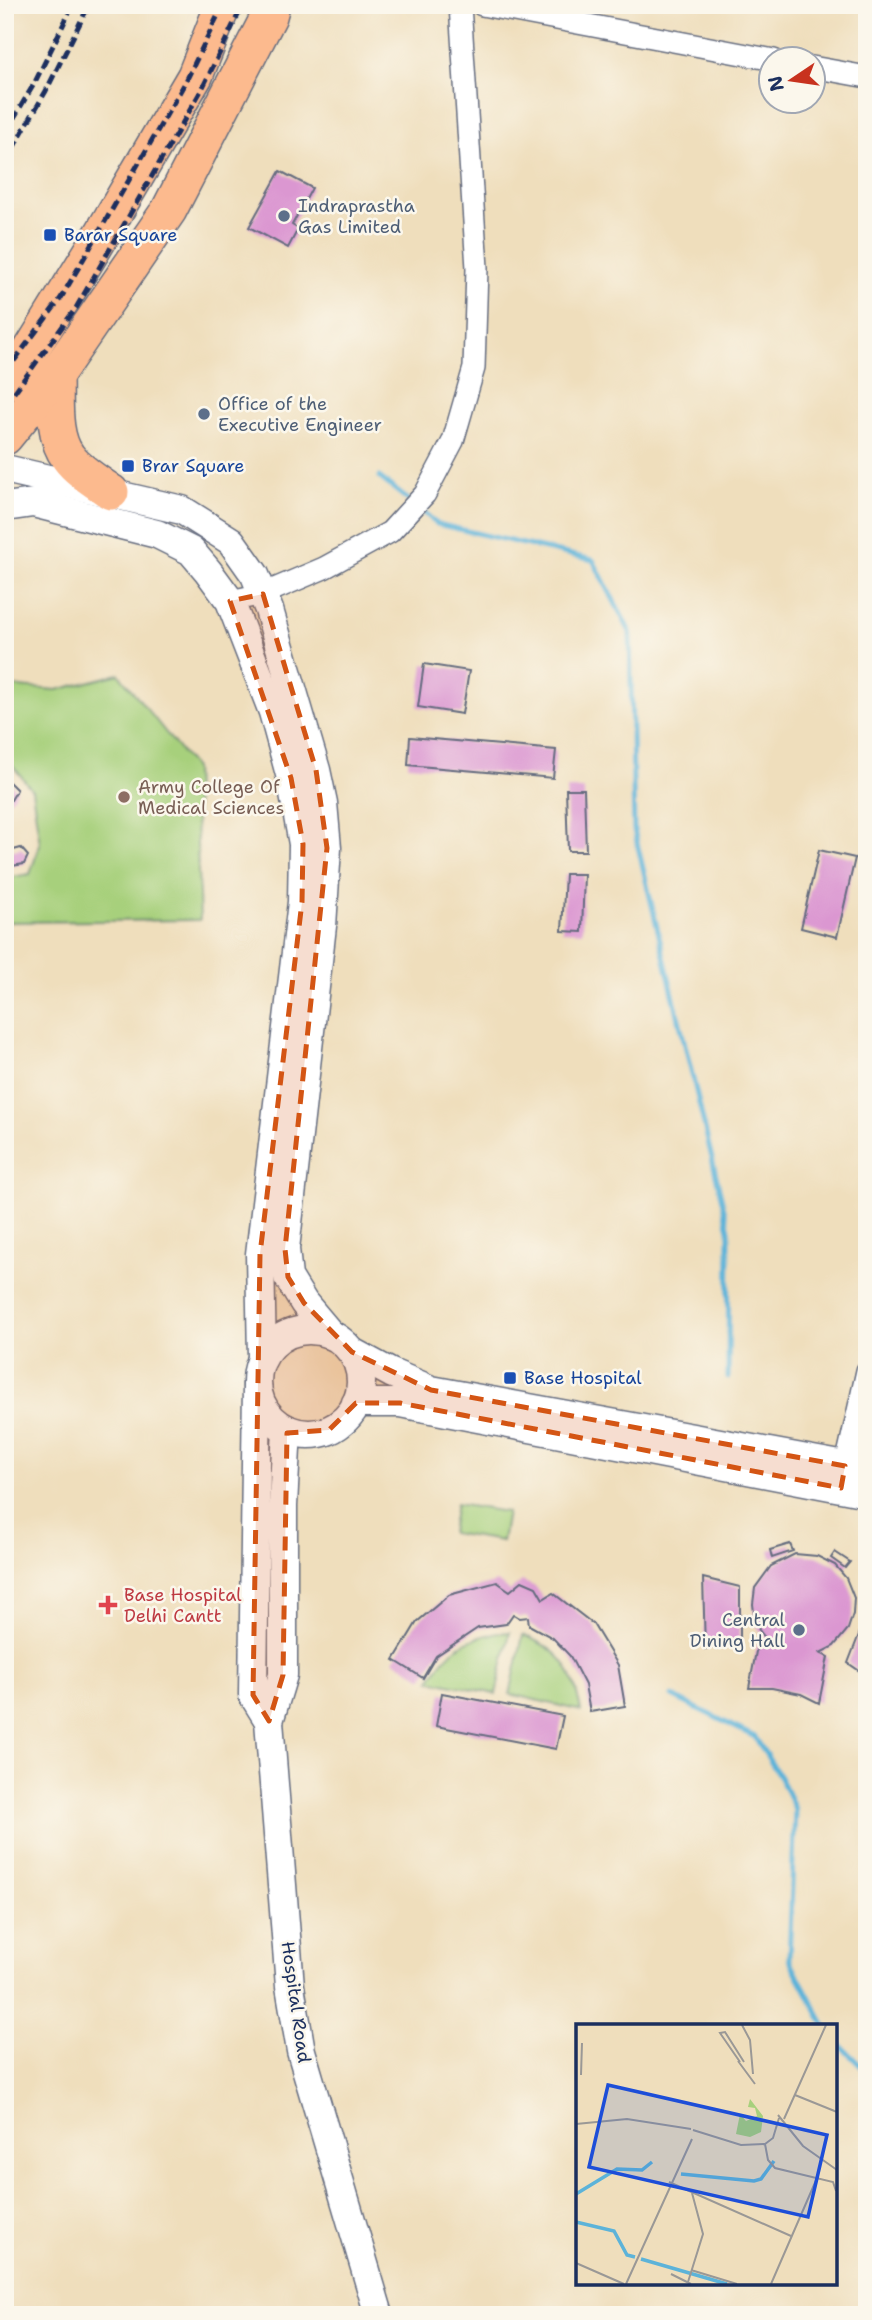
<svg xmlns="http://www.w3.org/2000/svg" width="872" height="2320" font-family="'Shantell Sans',sans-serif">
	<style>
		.green { fill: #a7d07c; stroke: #61806d; stroke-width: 2 }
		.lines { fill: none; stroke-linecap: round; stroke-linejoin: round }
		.stream { stroke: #5cb3d9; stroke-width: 5 }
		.building { fill: #db97d1 }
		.minor-casing { stroke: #656c7f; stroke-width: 24 }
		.tertiary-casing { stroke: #656c7f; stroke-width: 31 }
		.primary-casing { stroke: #656c7f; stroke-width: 38 }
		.minor { stroke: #fff; stroke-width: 21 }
		.tertiary { stroke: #fff; stroke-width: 28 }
		.primary { stroke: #fcba8e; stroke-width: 35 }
		.rail { stroke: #1b2f5e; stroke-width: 5; stroke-dasharray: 10 5; stroke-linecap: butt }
		.marked { fill: #d45514; fill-opacity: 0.2; stroke: #d45514; stroke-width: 5; stroke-dasharray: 14 9; stroke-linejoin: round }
		.service-dot { fill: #5c6f8a; stroke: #fbf7ec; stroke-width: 2.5 }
		.transit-dot { fill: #1a4fb4; stroke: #fbf7ec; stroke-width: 2.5 }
		.education-dot { fill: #8d6e63; stroke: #fbf7ec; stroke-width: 2.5 }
		.health-dot { fill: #e0444e; stroke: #fbf7ec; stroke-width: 2.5 }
		.labels { text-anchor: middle; stroke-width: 5; stroke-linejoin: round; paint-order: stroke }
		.service-label { font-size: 18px; fill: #4e5e75; stroke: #fbf7ec; text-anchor: start }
		.transit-label { font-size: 18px; fill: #164399; stroke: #fbf7ec; text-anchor: start }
		.education-label { font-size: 18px; fill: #785e54; stroke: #fbf7ec; text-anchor: start }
		.health-label { font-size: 18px; fill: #be3a42; stroke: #fbf7ec; text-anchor: start }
		.street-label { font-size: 18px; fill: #1b2f5e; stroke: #fbf7ec }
		.inset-river { fill: none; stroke: #5cb3d9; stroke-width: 3.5 }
		.inset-road { fill: none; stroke: #9a9896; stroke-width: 2 }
		.view { fill: #1d4ed8; fill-opacity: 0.15; stroke: #1d4ed8; stroke-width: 3.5 }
		.inset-edge { fill: none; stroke: #1b2f5e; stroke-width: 3.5 }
	</style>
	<rect width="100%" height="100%" fill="#fbf7ec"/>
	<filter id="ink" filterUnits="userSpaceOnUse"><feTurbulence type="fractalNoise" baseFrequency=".0143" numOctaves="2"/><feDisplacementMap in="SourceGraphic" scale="14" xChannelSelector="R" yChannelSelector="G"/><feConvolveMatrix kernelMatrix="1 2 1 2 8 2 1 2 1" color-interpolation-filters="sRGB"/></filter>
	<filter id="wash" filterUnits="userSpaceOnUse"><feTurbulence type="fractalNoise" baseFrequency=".00686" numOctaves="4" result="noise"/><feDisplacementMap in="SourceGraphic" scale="28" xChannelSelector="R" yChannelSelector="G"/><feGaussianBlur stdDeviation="1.57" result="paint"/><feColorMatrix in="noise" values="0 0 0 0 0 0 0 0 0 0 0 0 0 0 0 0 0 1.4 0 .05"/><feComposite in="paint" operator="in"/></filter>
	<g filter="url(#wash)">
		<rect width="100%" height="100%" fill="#efdebc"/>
		<!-- green -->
		<g class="green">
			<path d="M 119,674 L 194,768 L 200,920 L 5,922 L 5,878 L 30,874 L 40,844 L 32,790 L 5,756 L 5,686 L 57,690 Z"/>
			<path d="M 456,1504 L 507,1512 L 502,1541 L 451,1533 Z"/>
			<path d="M 510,1632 L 496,1694 L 430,1680 C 450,1645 471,1635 510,1632 Z"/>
			<path d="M 523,1635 C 563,1651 573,1669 581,1711 L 510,1694 Z"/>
		</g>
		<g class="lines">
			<!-- stream -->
			<g class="stream">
				<path d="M 379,477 L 412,503"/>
				<path d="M 420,509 L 437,524 L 593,560 L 630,632 L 634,830 L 729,1230 L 728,1377"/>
				<path d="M 672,1696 L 755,1737 L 780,1777 L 795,1809 L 789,1959 L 825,2026"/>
				<path d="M 835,2040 L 867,2072"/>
			</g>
		</g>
		<g id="blocks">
			<!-- building -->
			<g class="building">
				<path d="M 280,171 L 312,188 L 292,225 L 298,229 L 288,248 L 249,227 Z"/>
				<path d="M 424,664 L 469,671 L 462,714 L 418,707 Z"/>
				<path d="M 410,737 L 556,750 L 553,778 L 408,765 Z"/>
				<path d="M 9,782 L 17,790 L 11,800 L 5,801 L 5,783 Z"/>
				<path d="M 566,789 L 584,789 L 586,851 L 568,851 Z"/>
				<path d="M 5,832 L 10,851 L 21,848 L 28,856 L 24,864 L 5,867 Z"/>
				<path d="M 819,850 L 855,858 L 837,937 L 801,928 Z"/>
				<path d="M 565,874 L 584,874 L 582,932 L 562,931 Z"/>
				<path d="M 790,1544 L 793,1551 L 772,1558 L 770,1550 Z"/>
				<path d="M 835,1552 L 850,1562 L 845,1568 L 831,1558 Z"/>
				<path d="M 795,1554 L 817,1556 L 835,1565 L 846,1578 L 854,1598 L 853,1614 L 848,1629 L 834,1646 L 820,1653 L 828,1657 L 819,1703 L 801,1694 L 772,1688 L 749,1688 L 758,1641 L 769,1643 L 759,1630 L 755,1620 L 753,1604 L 755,1588 L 771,1566 Z"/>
				<path d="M 703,1578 L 740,1587 L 740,1640 L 705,1649 Z"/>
				<path d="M 522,1581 L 536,1587 L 543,1599 L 553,1593 L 593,1624 L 618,1665 L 625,1706 L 590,1712 L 585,1685 L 570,1656 L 553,1638 L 529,1625 L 528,1617 L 520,1618 L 513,1614 L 506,1624 L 478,1628 L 436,1656 L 423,1678 L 394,1660 L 417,1622 L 449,1595 L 497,1582 L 510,1591 Z"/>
				<path d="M 867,1614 L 867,1676 L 848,1663 Z"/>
				<path d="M 442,1693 L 563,1716 L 556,1749 L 436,1726 Z"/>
			</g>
		</g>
	</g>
	<g filter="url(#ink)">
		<use href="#blocks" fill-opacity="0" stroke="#656c7f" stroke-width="2"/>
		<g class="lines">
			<defs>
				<g id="minor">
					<path d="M 482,5 L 774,60"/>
					<path d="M 812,67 L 867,77"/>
					<path d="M 230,601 L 263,594 L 324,568 L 390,532 L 425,494 L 453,441 L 474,368 L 477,268 L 460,5"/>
					<path d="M 843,1478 L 867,1371"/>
				</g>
				<g id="tertiary">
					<path d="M 5,469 L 182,510 L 231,541 L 255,575 L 269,610 L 316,770 L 323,803 L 327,848 L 322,926 L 285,1249 L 288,1277 L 304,1303 L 331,1335"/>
					<path d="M 5,507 L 33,503 L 157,534 L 191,551 L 208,571 L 230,601 L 273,712 L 291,778 L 303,844 L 302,902 L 260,1254 L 262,1358"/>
					<circle cx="309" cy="1382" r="52"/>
					<path d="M 352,1352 L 391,1373 L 431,1390 L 867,1470"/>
					<path d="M 257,1385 L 253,1695 L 269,1721"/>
					<path d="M 356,1403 L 400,1403 L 867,1493"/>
					<path d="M 287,1429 L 283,1506 L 283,1675 L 269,1721 L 290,1986 L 301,2051 L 379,2315"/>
				</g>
				<g id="primary">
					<path d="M 55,376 C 56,401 52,436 68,457 C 78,471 97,482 111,492"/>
					<path d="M 5,384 L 25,360 L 95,246 L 195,76 L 223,5"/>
					<path d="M 5,437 L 55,376 L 169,210 L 269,16 L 272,5"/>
				</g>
			</defs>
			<!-- minor casing -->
			<use href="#minor" class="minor-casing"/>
			<!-- tertiary casing -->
			<use href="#tertiary" class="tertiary-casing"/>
			<!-- primary casing -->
			<use href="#primary" class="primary-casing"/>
			<!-- minor -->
			<use href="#minor" class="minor"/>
			<!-- tertiary -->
			<use href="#tertiary" class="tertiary"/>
			<!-- primary -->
			<use href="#primary" class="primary"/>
			<!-- rail -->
			<g class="rail">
				<path d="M 5,133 L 34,84 L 73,5"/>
				<path d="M 5,162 L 46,91 L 89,5"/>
				<path d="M 5,373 L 61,298 L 186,81 L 223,5"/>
				<path d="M 5,405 L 76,308 L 202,89 L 243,5"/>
			</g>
		</g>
	</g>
	<!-- marked area -->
	<path class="marked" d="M 263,594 L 316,770 L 327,848 L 285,1249 L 288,1277 L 304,1303 L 352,1352 L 431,1390 L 845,1466 L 841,1488 L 400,1403 L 356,1403 L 329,1430 L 287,1433 L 283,1675 L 269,1721 L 253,1695 L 260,1254 L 302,902 L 303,844 L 291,778 L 230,601 Z"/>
	<!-- markers -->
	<g class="service-dot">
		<circle cx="284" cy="216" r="7"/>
		<circle cx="204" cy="414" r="7"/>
		<circle cx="799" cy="1630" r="7"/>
	</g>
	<g class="transit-dot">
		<rect x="43" y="228" width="14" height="14" rx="3.5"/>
		<rect x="121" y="459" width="14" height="14" rx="3.5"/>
		<rect x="503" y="1371" width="14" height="14" rx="3.5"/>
	</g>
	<circle class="education-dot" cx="124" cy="797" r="7"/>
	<path class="health-dot" d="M104.5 1594.5h7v7h7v7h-7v7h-7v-7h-7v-7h7z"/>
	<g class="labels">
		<!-- service labels -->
		<g class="service-label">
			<text x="298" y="212">Indraprastha<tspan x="298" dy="21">Gas Limited</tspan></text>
			<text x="218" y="410">Office of the<tspan x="218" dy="21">Executive Engineer</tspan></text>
			<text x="785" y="1626" text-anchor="end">Central<tspan x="785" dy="21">Dining Hall</tspan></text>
		</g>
		<!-- transit labels -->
		<g class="transit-label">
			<text x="64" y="241">Barar Square</text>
			<text x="142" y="472">Brar Square</text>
			<text x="524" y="1384">Base Hospital</text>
		</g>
		<!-- education labels -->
		<g class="education-label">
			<text x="138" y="793">Army College Of<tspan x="138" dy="21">Medical Sciences</tspan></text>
		</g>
		<!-- health labels -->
		<g class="health-label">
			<text x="124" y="1601">Base Hospital<tspan x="124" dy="21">Delhi Cantt</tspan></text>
		</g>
		<!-- street labels -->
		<g class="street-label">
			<text transform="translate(296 2002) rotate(82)" y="6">Hospital Road</text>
		</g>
	</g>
	<!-- overview -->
	<g transform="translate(576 2024)">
		<rect width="261" height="261" fill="#efdebc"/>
		<path d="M 174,75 L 187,92 L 185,108 L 174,113 L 160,110 L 164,90 L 170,97 L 181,92 L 179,84 L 172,83 Z" fill="#a7d07c"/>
		<path class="inset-river" d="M 105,150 L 178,157 L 185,155 L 198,137M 0,170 L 41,145 L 66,146 L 76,138M 0,198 L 38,207 L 51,231 L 59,233M 65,235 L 151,260"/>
		<path class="inset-road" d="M 166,1 L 174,16 L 177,50M 162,37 L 179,60M 164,38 L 144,9 L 149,8 L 168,38M 5,51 L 6,19M 219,71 L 261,88M 202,91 L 227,122 L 261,146M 208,95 L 250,1M 0,100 L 51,95 L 115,105M 117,106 L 165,121 L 189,120 L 197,114 L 203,94M 189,120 L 192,136 L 199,144 L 257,158 L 260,167M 93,158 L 215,212M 0,239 L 48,260M 115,246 L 161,260M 95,250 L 115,260M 112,258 L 127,210 L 116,169M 50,260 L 116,115M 195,260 L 241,154"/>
		<path class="view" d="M 32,61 L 251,111 L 232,193 L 13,143 Z"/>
		<rect width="261" height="261" class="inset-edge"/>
	</g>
	<!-- margin -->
	<rect width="872" height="2320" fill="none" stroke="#fbf7ec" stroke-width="28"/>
	<!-- north arrow -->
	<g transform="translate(792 80) rotate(257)"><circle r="33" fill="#fbf7ec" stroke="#a1a7b3" stroke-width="2"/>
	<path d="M0-5L12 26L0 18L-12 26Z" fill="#c8321e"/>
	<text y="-10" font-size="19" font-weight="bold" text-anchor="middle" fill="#1b2f5e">N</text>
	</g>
</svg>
